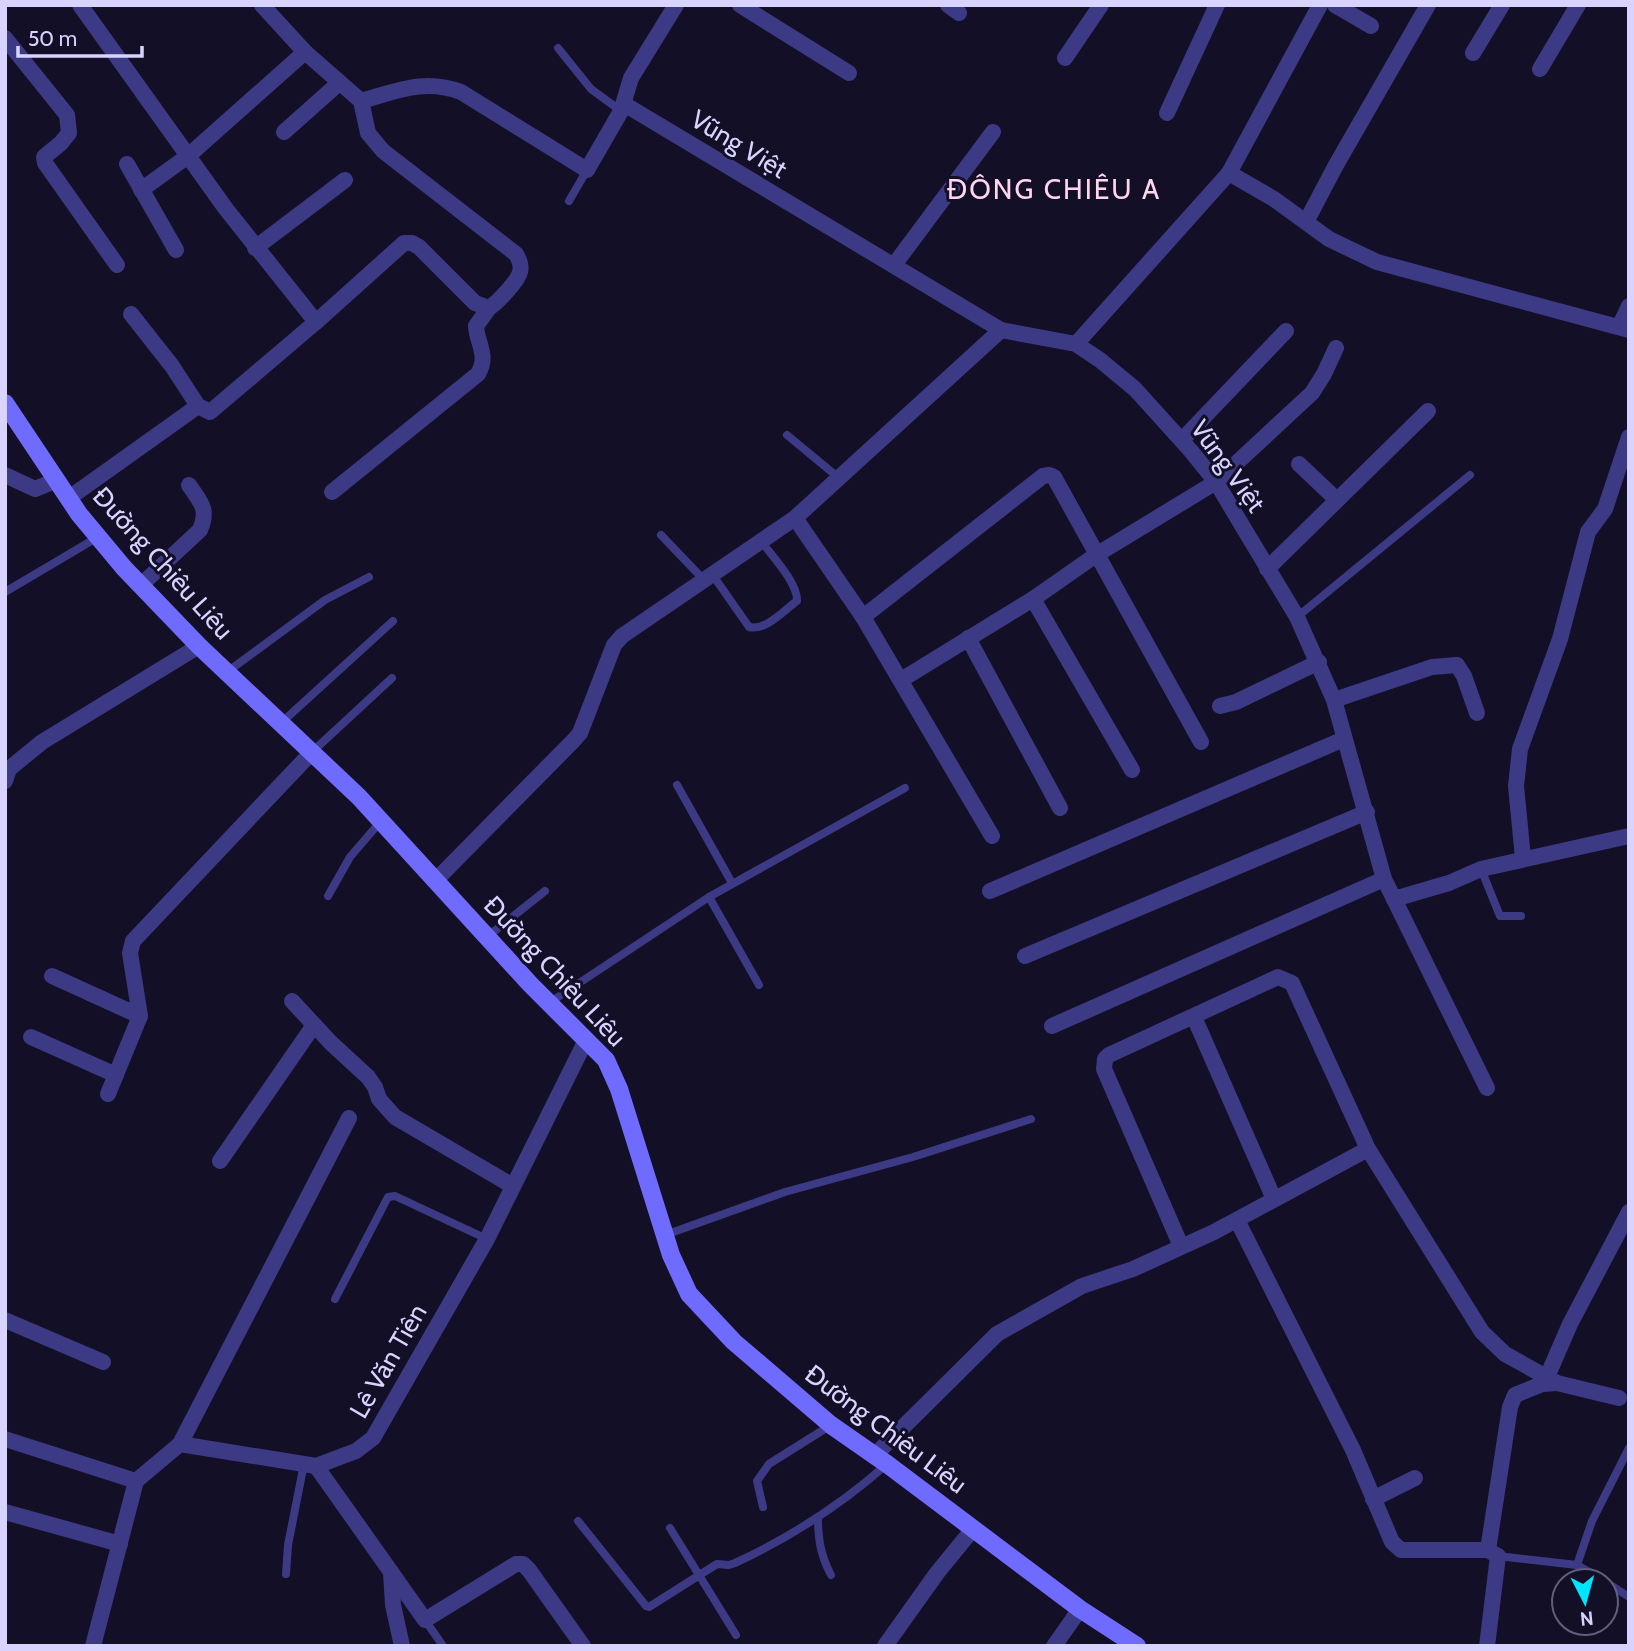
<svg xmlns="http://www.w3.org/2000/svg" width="1634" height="1651" font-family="Cabin,sans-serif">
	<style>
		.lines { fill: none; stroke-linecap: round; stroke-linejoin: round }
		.lane { stroke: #3d3a85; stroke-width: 8 }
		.street { stroke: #3d3a85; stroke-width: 16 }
		.secondary { stroke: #6f6bff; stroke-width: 18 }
		.labels { text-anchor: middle; stroke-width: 6; stroke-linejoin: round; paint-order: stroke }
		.street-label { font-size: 26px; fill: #d9d4ff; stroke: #130f26 }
		.neighbourhood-label { font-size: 28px; letter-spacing: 2px; fill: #ffd6f0; stroke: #130f26 }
	</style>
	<rect width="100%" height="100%" fill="#130f26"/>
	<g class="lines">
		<!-- lane -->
		<g class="lane">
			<path d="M 558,48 L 591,89 L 621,111"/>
			<path d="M 569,201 L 587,170"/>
			<path d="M 787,435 L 839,478"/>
			<path d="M 661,535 L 704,580"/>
			<path d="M 712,574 L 749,627 C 766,631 783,611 797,601 C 798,583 772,556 761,541"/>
			<path d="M 5,592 L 98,537"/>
			<path d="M 1297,617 L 1470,475"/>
			<path d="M 227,672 L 325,600 L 369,577"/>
			<path d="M 281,723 L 393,621"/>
			<path d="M 312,752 L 392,678"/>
			<path d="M 677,785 L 732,883"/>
			<path d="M 1481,869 L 1500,916 L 1521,916"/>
			<path d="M 328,896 L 350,857 L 381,821"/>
			<path d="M 709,897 L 759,985"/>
			<path d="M 487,937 L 545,891"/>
			<path d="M 549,1003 L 709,897 L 905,788"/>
			<path d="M 665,1235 L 785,1192 L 913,1157 L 1031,1119"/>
			<path d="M 335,1299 L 388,1197 L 395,1196 L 487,1239"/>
			<path d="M 763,1507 L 757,1481 L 769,1464 L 831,1425"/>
			<path d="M 818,1518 C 818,1540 821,1556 831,1575"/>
			<path d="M 578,1521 L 646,1606 L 649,1607 L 717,1564 L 729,1565 L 735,1563 C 791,1537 841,1505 887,1464"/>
			<path d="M 670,1528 L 736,1635"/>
			<path d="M 1498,1556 L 1577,1565 L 1592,1521 L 1629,1448"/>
			<path d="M 1577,1565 L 1605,1581"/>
			<path d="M 286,1574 L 288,1545 L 304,1464"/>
			<path d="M 1606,1582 L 1629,1597"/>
			<path d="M 425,1620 L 443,1646"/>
		</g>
		<!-- street -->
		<g class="street">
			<path d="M 80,5 L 226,209 L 316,322 L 210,412 L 198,406 L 172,366 L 131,314"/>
			<path d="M 262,5 L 305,52 L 361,101 L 368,133 L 383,151 L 516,254 C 519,259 522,265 520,272 C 518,281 497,303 489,308 L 475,303 L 419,247 L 412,243 L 404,243 L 316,322"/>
			<path d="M 740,5 L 849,73"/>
			<path d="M 948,5 L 959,13"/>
			<path d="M 1320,5 L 1229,173 L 1274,199 L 1329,239 L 1377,262 L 1629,330"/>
			<path d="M 1335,5 L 1371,26"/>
			<path d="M 5,38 L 67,115 L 69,133 L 61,143 L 44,157 L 45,163 L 117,265"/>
			<path d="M 1473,53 L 1502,5"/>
			<path d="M 1065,58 L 1101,5"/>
			<path d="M 1540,69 L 1578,5"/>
			<path d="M 361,101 C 397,91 425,78 461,92 L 587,170 L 621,111 L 631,78 L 676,5"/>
			<path d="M 624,104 L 1001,330 L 1076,344 L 1100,360 L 1135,389 L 1191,451 L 1216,482 L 1297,617 L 1334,700 L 1384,879 L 1394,899 L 1449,883 L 1481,869 L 1629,836"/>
			<path d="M 1167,113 L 1217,5"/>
			<path d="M 284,132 L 339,83"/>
			<path d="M 127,164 L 176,250"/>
			<path d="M 141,190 L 188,156 L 305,52"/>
			<path d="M 1306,222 L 1336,165 L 1428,5"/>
			<path d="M 255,248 L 345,180"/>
			<path d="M 894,265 L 993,132"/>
			<path d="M 1619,327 L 1629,306"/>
			<path d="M 1076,344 L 1229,173"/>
			<path d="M 1182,440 L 1286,331"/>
			<path d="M 1299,464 L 1337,500"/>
			<path d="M 5,475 L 35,489 L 57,480"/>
			<path d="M 332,492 L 478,374 C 489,355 477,344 476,326 L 489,308"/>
			<path d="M 69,498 L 198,406"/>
			<path d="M 795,518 L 863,617 L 992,836"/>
			<path d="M 1267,569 L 1428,411"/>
			<path d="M 141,585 L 200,530 C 209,509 201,503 189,485"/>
			<path d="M 1033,599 L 1132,770"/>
			<path d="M 863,617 L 1043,476 L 1049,475 L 1054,477 L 1201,742"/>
			<path d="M 968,638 L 1060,808"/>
			<path d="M 901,680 L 1033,599 L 1096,555 L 1216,482 L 1312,393 L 1324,374 L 1336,348"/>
			<path d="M 1334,700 L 1432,667 L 1457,665 L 1464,676 L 1477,713"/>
			<path d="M 1220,706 L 1236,702 L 1319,662"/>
			<path d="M 5,781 L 9,769 L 42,742 L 199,646"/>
			<path d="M 1523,858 L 1516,786 L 1520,749 L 1560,639 L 1588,532 L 1605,509 L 1629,437"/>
			<path d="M 435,881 L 575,739 L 580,733 L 614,645 L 622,636 L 795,518 L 1001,330"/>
			<path d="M 990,891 L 1344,739"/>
			<path d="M 1394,899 L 1487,1088"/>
			<path d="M 1025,956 L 1367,812"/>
			<path d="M 52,976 L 140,1016"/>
			<path d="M 292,1001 L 331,1043 L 368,1077 L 375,1087 L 379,1099 L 395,1117 L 513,1186"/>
			<path d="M 1194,1017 L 1274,1199"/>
			<path d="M 1052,1026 L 1384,879"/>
			<path d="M 31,1037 L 116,1075"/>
			<path d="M 108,1094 L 140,1016 L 130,953 L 133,941 L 312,752"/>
			<path d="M 220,1161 L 314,1025"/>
			<path d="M 1237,1220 L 1353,1450 L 1392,1542 L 1401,1550 L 1488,1550 L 1498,1556 L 1487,1646"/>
			<path d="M 1181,1246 L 1104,1069 L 1105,1059 L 1109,1055 L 1278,977 L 1292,983 L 1368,1149 L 1482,1332 L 1505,1354 L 1557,1383 L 1619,1398"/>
			<path d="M 5,1320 L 103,1362"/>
			<path d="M 1547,1377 L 1570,1324 L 1629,1212"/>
			<path d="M 5,1439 L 136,1481"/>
			<path d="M 180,1444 L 349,1118"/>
			<path d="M 874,1456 L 997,1334 L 1082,1286 L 1133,1269 L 1214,1232 L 1368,1149"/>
			<path d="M 316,1466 L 425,1620 L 516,1564 L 523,1564 L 529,1570 L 583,1646"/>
			<path d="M 1373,1499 L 1415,1478"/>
			<path d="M 5,1512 L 120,1544"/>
			<path d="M 1488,1550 L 1510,1407 L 1515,1395 L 1542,1384 L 1557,1383"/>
			<path d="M 391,1572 L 393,1605 L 402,1646"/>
			<path d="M 93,1646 L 136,1481 L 180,1444 L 316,1466 L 356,1451 L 373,1438 L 487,1239 L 586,1040"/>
			<path d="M 885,1646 L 937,1573 L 973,1529"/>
			<path d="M 1054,1646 L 1080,1609"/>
		</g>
		<!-- secondary -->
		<path class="secondary" d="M 5,403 L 79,514 L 124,568 L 199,646 L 359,797 L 530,984 L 606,1060 L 619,1089 L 671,1255 L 689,1294 L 734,1342 L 831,1425 L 887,1464 L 1080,1609 L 1137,1646"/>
	</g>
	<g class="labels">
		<!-- street labels -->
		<g class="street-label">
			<text transform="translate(739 144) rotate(31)" y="9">Vũng Việt</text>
			<text transform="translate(1228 466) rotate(54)" y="9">Vũng Việt</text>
			<text transform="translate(163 563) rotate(48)" y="9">Đường Chiêu Liêu</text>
			<text transform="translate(555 971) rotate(47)" y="9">Đường Chiêu Liêu</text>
			<text transform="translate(388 1361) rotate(-60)" y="9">Lê Văn Tiên</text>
			<text transform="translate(886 1429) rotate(37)" y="9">Đường Chiêu Liêu</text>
		</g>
		<!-- neighbourhood labels -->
		<g class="neighbourhood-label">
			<text x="1054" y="199">ĐÔNG CHIÊU A</text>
		</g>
	</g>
	<!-- border -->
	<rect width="1634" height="1651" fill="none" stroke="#d9d4ff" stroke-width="14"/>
	<!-- north arrow -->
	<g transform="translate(1585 1602) rotate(174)"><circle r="33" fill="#130f26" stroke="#625e7d" stroke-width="2"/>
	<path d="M0-5L12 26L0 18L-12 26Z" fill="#00e5ff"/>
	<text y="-10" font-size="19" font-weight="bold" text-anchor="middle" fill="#d9d4ff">N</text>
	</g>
	<!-- scale -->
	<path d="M18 46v10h124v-10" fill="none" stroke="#d9d4ff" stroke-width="3.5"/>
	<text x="28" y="46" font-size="21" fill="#d9d4ff" stroke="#130f26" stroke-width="5" paint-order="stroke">50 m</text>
</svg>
